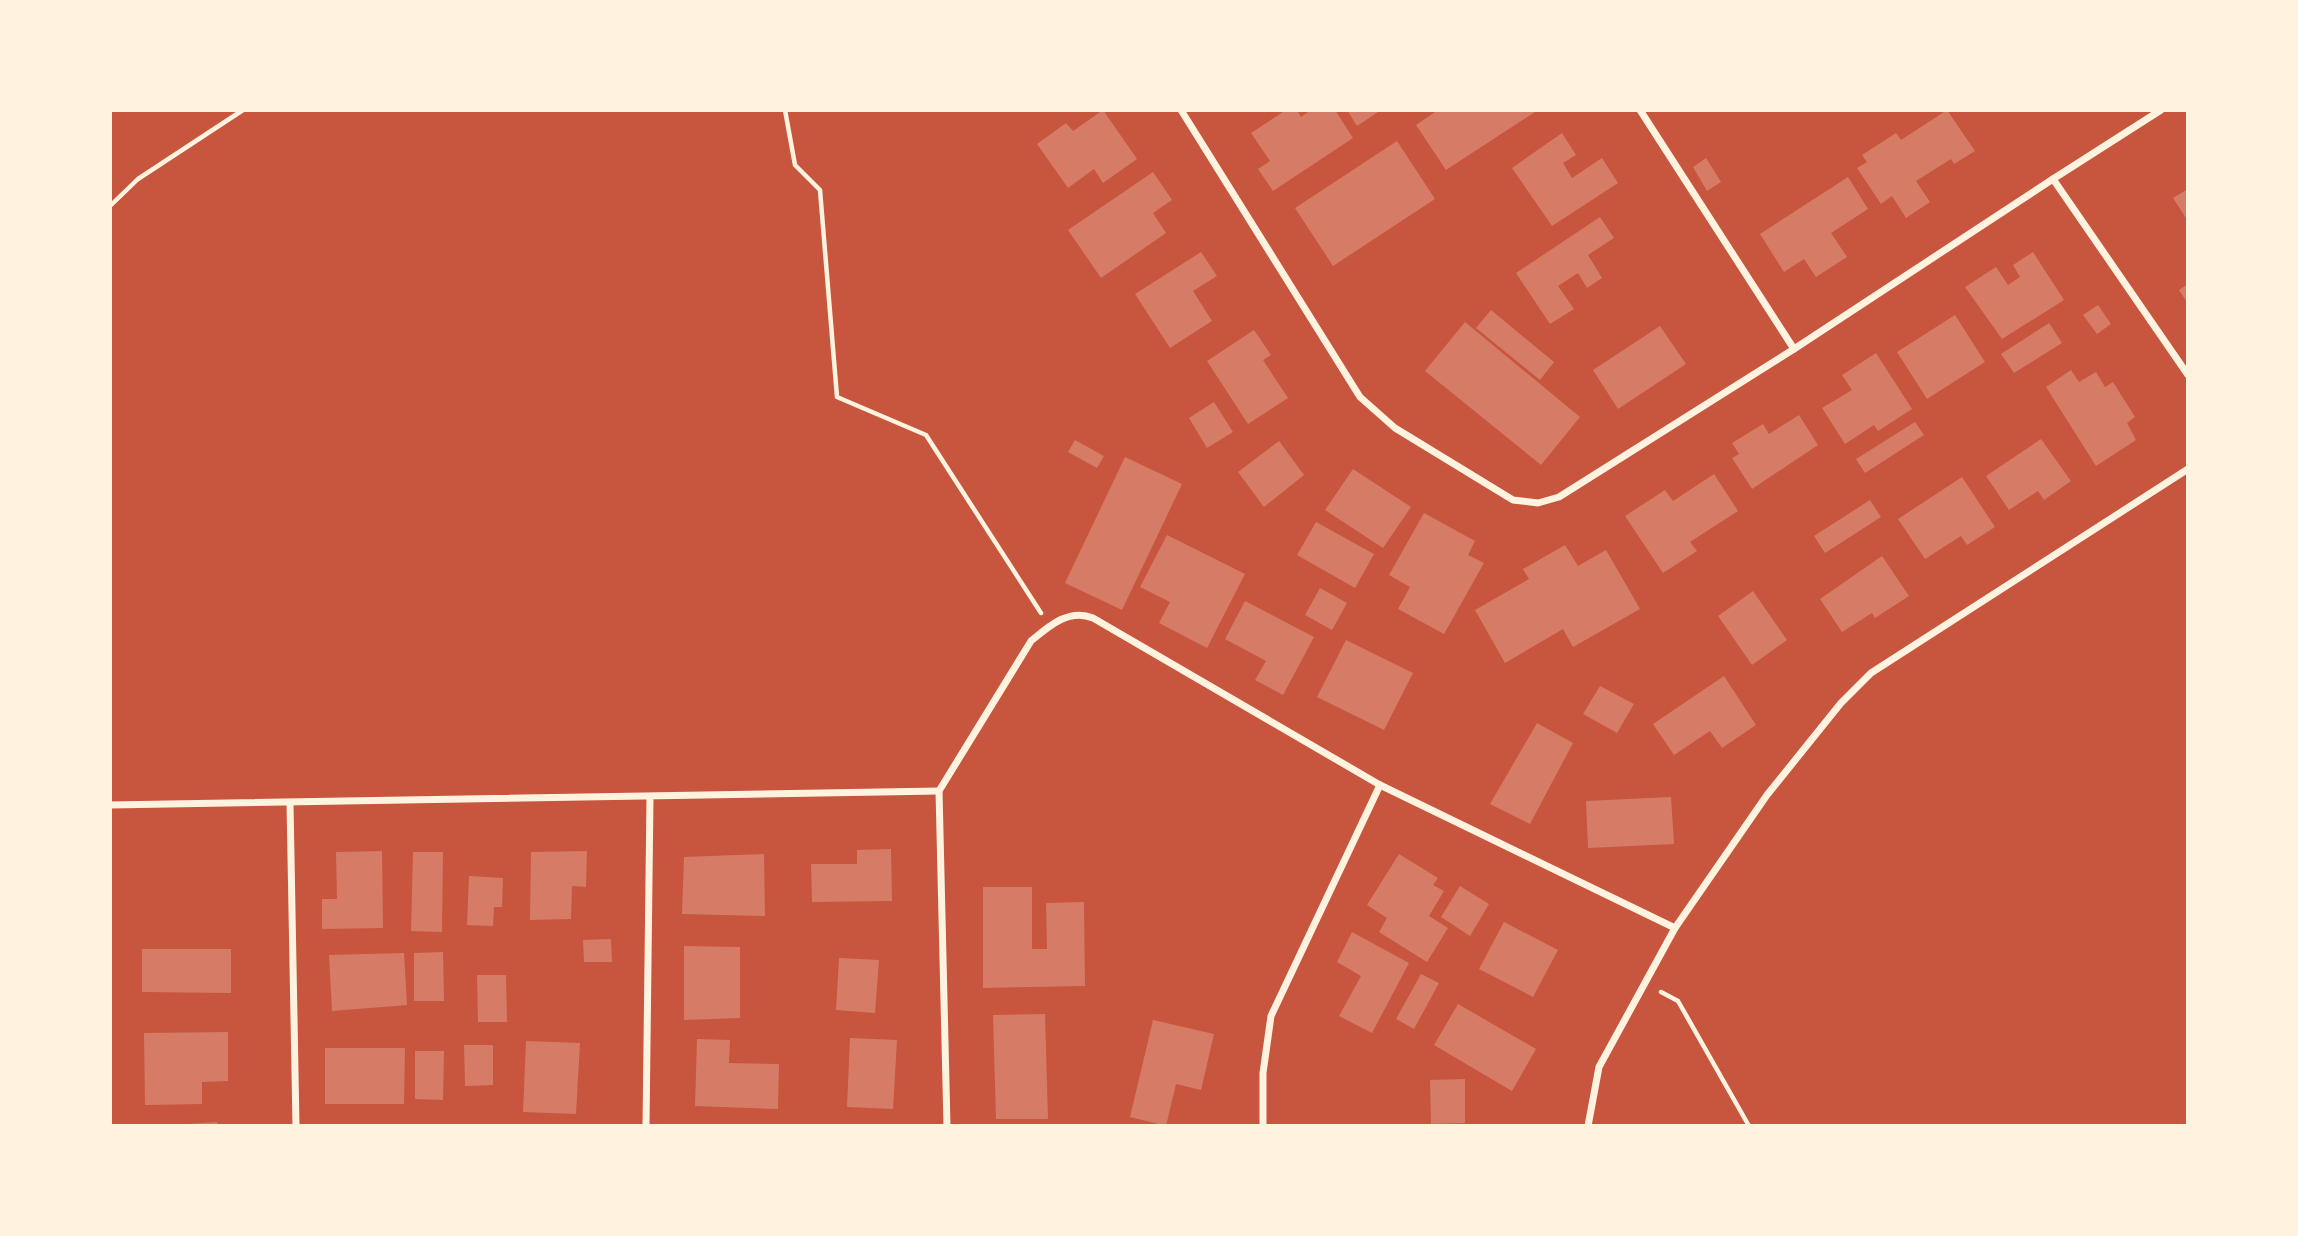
<svg xmlns="http://www.w3.org/2000/svg" width="2298" height="1236" font-family="'Source Serif 4',serif">
	<style>
		.building { fill: #d67c66 }
		.lines { fill: none; stroke-linecap: round; stroke-linejoin: round }
		.path { stroke: #fff3e0; stroke-width: 4.5 }
		.minor { stroke: #fff3e0; stroke-width: 7 }
	</style>
	<rect width="100%" height="100%" fill="#c8553d"/>
	<!-- building -->
	<g class="building">
		<path d="M 1103,110 L 1137,159 L 1103,183 L 1094,169 L 1068,188 L 1037,144 L 1066,123 L 1073,131 Z"/>
		<path d="M 1286,110 L 1297,110 L 1301,117 L 1311,110 L 1335,110 L 1353,138 L 1273,191 L 1258,169 L 1270,161 L 1251,133 Z"/>
		<path d="M 1347,110 L 1381,110 L 1357,126 Z"/>
		<path d="M 1438,110 L 1538,110 L 1446,170 L 1416,125 Z"/>
		<path d="M 1947,110 L 1975,151 L 1954,164 L 1951,159 L 1916,181 L 1930,202 L 1906,218 L 1892,196 L 1881,204 L 1857,168 L 1867,162 L 1862,155 L 1896,133 L 1901,140 Z"/>
		<path d="M 1562,133 L 1576,155 L 1563,163 L 1572,178 L 1602,158 L 1618,183 L 1552,226 L 1512,168 Z"/>
		<path d="M 1397,141 L 1435,199 L 1333,266 L 1295,208 Z"/>
		<path d="M 1706,158 L 1721,182 L 1707,191 L 1693,167 Z"/>
		<path d="M 1153,172 L 1172,200 L 1153,213 L 1166,233 L 1101,278 L 1068,230 Z"/>
		<path d="M 1848,177 L 1868,209 L 1831,233 L 1847,257 L 1816,277 L 1804,259 L 1784,272 L 1760,234 Z"/>
		<path d="M 2188,189 L 2188,221 L 2173,198 Z"/>
		<path d="M 1600,217 L 1614,238 L 1588,255 L 1602,278 L 1587,288 L 1578,273 L 1558,286 L 1574,309 L 1550,324 L 1516,273 Z"/>
		<path d="M 1201,252 L 1217,276 L 1193,291 L 1212,321 L 1170,348 L 1135,294 Z"/>
		<path d="M 2033,252 L 2064,300 L 2002,339 L 1965,287 L 1996,267 L 2008,285 L 2020,277 L 2013,265 Z"/>
		<path d="M 2188,284 L 2188,304 L 2179,290 Z"/>
		<path d="M 2098,305 L 2111,324 L 2097,334 L 2083,315 Z"/>
		<path d="M 1491,310 L 1554,362 L 1540,380 L 1476,328 Z"/>
		<path d="M 1955,315 L 1985,362 L 1927,399 L 1897,352 Z"/>
		<path d="M 1465,322 L 1580,417 L 1541,465 L 1425,371 Z"/>
		<path d="M 2049,323 L 2062,343 L 2014,373 L 2001,354 Z"/>
		<path d="M 1660,326 L 1686,364 L 1618,409 L 1593,370 Z"/>
		<path d="M 1254,330 L 1271,355 L 1263,360 L 1288,398 L 1248,424 L 1207,361 Z"/>
		<path d="M 1876,353 L 1912,409 L 1878,431 L 1874,425 L 1845,444 L 1822,408 L 1852,390 L 1842,375 Z"/>
		<path d="M 2071,370 L 2079,382 L 2096,372 L 2105,387 L 2113,382 L 2135,417 L 2127,423 L 2136,440 L 2096,466 L 2046,387 Z"/>
		<path d="M 1214,402 L 1233,432 L 1207,448 L 1189,418 Z"/>
		<path d="M 1799,415 L 1818,445 L 1752,489 L 1732,458 L 1739,454 L 1732,443 L 1763,424 L 1769,434 Z"/>
		<path d="M 1915,422 L 1924,435 L 1865,473 L 1856,459 Z"/>
		<path d="M 2041,439 L 2071,481 L 2044,500 L 2038,491 L 2009,510 L 1986,476 Z"/>
		<path d="M 1075,440 L 1104,456 L 1097,468 L 1068,452 Z"/>
		<path d="M 1279,441 L 1304,475 L 1264,507 L 1238,472 Z"/>
		<path d="M 1125,457 L 1182,484 L 1122,610 L 1065,583 Z"/>
		<path d="M 1353,469 L 1411,507 L 1383,548 L 1325,510 Z"/>
		<path d="M 1714,474 L 1738,511 L 1690,542 L 1697,551 L 1663,573 L 1625,516 L 1665,490 L 1673,501 Z"/>
		<path d="M 1962,477 L 1995,527 L 1967,545 L 1961,536 L 1925,559 L 1898,519 Z"/>
		<path d="M 1870,500 L 1881,517 L 1825,553 L 1814,536 Z"/>
		<path d="M 1424,513 L 1475,541 L 1468,555 L 1484,563 L 1444,634 L 1398,609 L 1410,587 L 1389,575 Z"/>
		<path d="M 1316,522 L 1374,554 L 1355,588 L 1297,555 Z"/>
		<path d="M 1167,535 L 1245,574 L 1207,648 L 1159,623 L 1170,602 L 1140,587 Z"/>
		<path d="M 1565,545 L 1578,566 L 1606,550 L 1640,609 L 1573,647 L 1563,629 L 1505,663 L 1475,610 L 1529,579 L 1523,569 Z"/>
		<path d="M 1882,556 L 1909,596 L 1875,618 L 1872,613 L 1842,632 L 1820,599 Z"/>
		<path d="M 1320,588 L 1347,603 L 1332,630 L 1305,615 Z"/>
		<path d="M 1753,591 L 1787,640 L 1752,665 L 1718,616 Z"/>
		<path d="M 1245,601 L 1314,637 L 1283,695 L 1255,680 L 1266,661 L 1225,639 Z"/>
		<path d="M 1346,640 L 1413,673 L 1384,730 L 1317,697 Z"/>
		<path d="M 1724,676 L 1756,725 L 1722,748 L 1710,731 L 1674,755 L 1653,724 Z"/>
		<path d="M 1600,686 L 1634,704 L 1617,733 L 1583,714 Z"/>
		<path d="M 1537,723 L 1573,743 L 1530,824 L 1490,804 Z"/>
		<path d="M 1671,797 L 1674,844 L 1588,848 L 1586,801 Z"/>
		<path d="M 891,849 L 892,901 L 812,902 L 811,864 L 857,864 L 857,850 Z"/>
		<path d="M 382,851 L 383,928 L 322,929 L 322,899 L 337,899 L 336,852 Z"/>
		<path d="M 587,851 L 586,887 L 572,886 L 571,919 L 530,920 L 531,852 Z"/>
		<path d="M 413,852 L 443,852 L 442,932 L 411,931 Z"/>
		<path d="M 764,854 L 765,916 L 682,914 L 684,857 Z"/>
		<path d="M 1399,854 L 1438,878 L 1433,885 L 1444,891 L 1429,916 L 1448,928 L 1427,962 L 1379,932 L 1387,918 L 1367,905 Z"/>
		<path d="M 469,876 L 503,878 L 502,907 L 494,907 L 493,926 L 467,925 Z"/>
		<path d="M 1460,886 L 1489,904 L 1470,936 L 1441,917 Z"/>
		<path d="M 983,887 L 1032,887 L 1032,949 L 1047,949 L 1046,903 L 1084,902 L 1085,986 L 983,988 Z"/>
		<path d="M 1504,922 L 1558,950 L 1533,997 L 1479,969 Z"/>
		<path d="M 1352,932 L 1409,963 L 1372,1033 L 1339,1016 L 1361,976 L 1337,962 Z"/>
		<path d="M 611,939 L 612,962 L 584,962 L 583,940 Z"/>
		<path d="M 684,946 L 740,947 L 740,1018 L 684,1020 Z"/>
		<path d="M 142,949 L 231,949 L 231,993 L 142,992 Z"/>
		<path d="M 443,952 L 444,1001 L 414,1001 L 414,953 Z"/>
		<path d="M 404,953 L 407,1005 L 332,1011 L 329,955 Z"/>
		<path d="M 839,958 L 879,960 L 875,1013 L 836,1010 Z"/>
		<path d="M 1421,974 L 1439,983 L 1414,1029 L 1396,1019 Z"/>
		<path d="M 477,975 L 506,975 L 507,1022 L 478,1022 Z"/>
		<path d="M 1458,1004 L 1536,1049 L 1512,1091 L 1434,1045 Z"/>
		<path d="M 1045,1014 L 1048,1119 L 996,1119 L 993,1015 Z"/>
		<path d="M 1153,1020 L 1214,1034 L 1201,1090 L 1176,1084 L 1166,1126 L 1130,1117 Z"/>
		<path d="M 228,1032 L 228,1081 L 202,1082 L 202,1104 L 145,1105 L 144,1033 Z"/>
		<path d="M 850,1038 L 897,1040 L 893,1109 L 847,1107 Z"/>
		<path d="M 697,1039 L 730,1040 L 729,1063 L 779,1064 L 778,1109 L 695,1106 Z"/>
		<path d="M 526,1041 L 580,1043 L 576,1114 L 523,1112 Z"/>
		<path d="M 464,1045 L 493,1045 L 493,1085 L 465,1086 Z"/>
		<path d="M 325,1048 L 405,1048 L 404,1104 L 325,1104 Z"/>
		<path d="M 415,1051 L 444,1051 L 443,1100 L 415,1099 Z"/>
		<path d="M 1465,1079 L 1465,1123 L 1431,1124 L 1430,1080 Z"/>
		<path d="M 217,1122 L 218,1126 L 188,1126 L 188,1124 Z"/>
	</g>
	<g class="lines">
		<!-- path -->
		<g class="path">
			<path d="M 785,110 L 795,165 L 820,190 L 837,397 L 926,435 L 1041,613"/>
			<path d="M 110,206 L 138,179 L 243,110"/>
			<path d="M 1661,992 L 1678,1001 L 1749,1126"/>
		</g>
		<!-- minor -->
		<g class="minor">
			<path d="M 1181,110 L 1360,397 L 1395,428 L 1513,500 L 1538,503 L 1559,497 L 1794,349 L 2053,179 L 2161,110"/>
			<path d="M 1640,110 L 1794,349"/>
			<path d="M 2053,179 L 2188,375"/>
			<path d="M 290,803 L 296,1126"/>
			<path d="M 110,805 L 939,791"/>
			<path d="M 646,1126 L 650,797"/>
			<path d="M 947,1126 L 939,791 L 1031,641 C 1049,626 1069,608 1093,618 L 1380,785 L 1675,928"/>
			<path d="M 1263,1126 L 1263,1073 L 1271,1016 L 1380,785"/>
			<path d="M 1588,1126 L 1599,1067 L 1675,928 L 1767,795 L 1841,703 L 1871,673 L 2188,469"/>
		</g>
	</g>
	<!-- border -->
	<rect width="2298" height="1236" fill="none" stroke="#fff3e0" stroke-width="224"/>
</svg>
